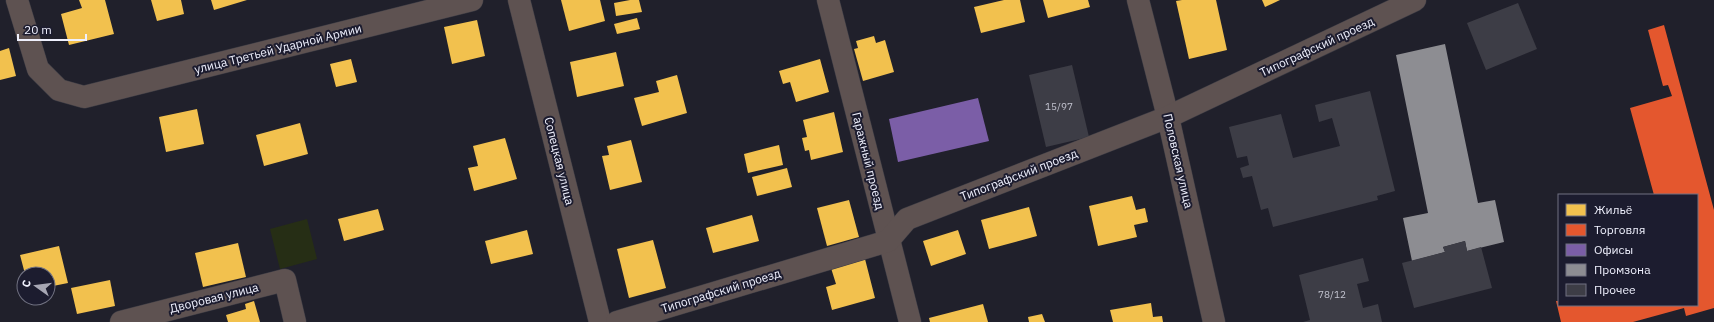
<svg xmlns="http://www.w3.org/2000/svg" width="1714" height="322" font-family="'IBM Plex Sans',sans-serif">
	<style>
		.green { fill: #262e15 }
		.homes { fill: #f2c14e }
		.shops { fill: #e4572e }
		.offices { fill: #7b5ea7 }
		.industry { fill: #8d8d92 }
		.building { fill: #3d3d46 }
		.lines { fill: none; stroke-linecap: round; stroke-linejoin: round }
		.minor-casing { stroke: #3a3a43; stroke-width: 23 }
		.minor { stroke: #5e5251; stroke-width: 22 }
		.labels { text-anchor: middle; stroke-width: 4; stroke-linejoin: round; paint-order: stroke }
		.number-label { font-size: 10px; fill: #c2c3cf }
		.street-label { font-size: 12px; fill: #eff0fd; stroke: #1c1c2f }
	</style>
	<rect width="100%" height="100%" fill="#20202b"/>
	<!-- green -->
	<path class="green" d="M 307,219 L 317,259 L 280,269 L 270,229 Z"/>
	<!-- homes -->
	<g class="homes">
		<path d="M 79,0 L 105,0 L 114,34 L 69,45 L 61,14 L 82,8 Z"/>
		<path d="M 151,0 L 181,0 L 184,14 L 157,21 Z"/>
		<path d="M 211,0 L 247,0 L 214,10 Z"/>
		<path d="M 561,0 L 600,0 L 605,21 L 569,31 Z"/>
		<path d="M 630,0 L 639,0 L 642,12 L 616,16 L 614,3 Z"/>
		<path d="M 1004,0 L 1020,0 L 1025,22 L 981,33 L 974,7 Z"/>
		<path d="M 1043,0 L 1088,0 L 1090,7 L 1048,18 Z"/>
		<path d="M 1182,0 L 1216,0 L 1227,50 L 1189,59 L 1176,1 Z"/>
		<path d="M 1262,0 L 1280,0 L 1265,7 Z"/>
		<path d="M 637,18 L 640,29 L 617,34 L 614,24 Z"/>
		<path d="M 477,20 L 485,56 L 452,64 L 444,27 Z"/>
		<path d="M 874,36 L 876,43 L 885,40 L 894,72 L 863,81 L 854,49 L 858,48 L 856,41 Z"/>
		<path d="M 9,48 L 16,76 L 0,80 L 0,51 Z"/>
		<path d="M 616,52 L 624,86 L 577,97 L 570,62 Z"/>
		<path d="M 351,59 L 357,82 L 336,87 L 330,64 Z"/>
		<path d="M 820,59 L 829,92 L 796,102 L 790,82 L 783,84 L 779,71 Z"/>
		<path d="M 677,75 L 687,113 L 642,126 L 634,98 L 659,92 L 656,81 Z"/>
		<path d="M 197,109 L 204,144 L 166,152 L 159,117 Z"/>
		<path d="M 834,112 L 843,152 L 811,160 L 809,150 L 805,151 L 802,138 L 807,137 L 803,120 Z"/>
		<path d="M 300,123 L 308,154 L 264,166 L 256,135 Z"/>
		<path d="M 505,138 L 517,179 L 474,191 L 468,168 L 478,166 L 473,146 Z"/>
		<path d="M 631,140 L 642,182 L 610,190 L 602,156 L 609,155 L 607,146 Z"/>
		<path d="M 779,145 L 783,165 L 748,173 L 744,154 Z"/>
		<path d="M 787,168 L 792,187 L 757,196 L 752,177 Z"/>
		<path d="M 1132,196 L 1136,210 L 1145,208 L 1148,222 L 1134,225 L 1137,237 L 1098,246 L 1089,206 Z"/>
		<path d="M 849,200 L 859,237 L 827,246 L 817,208 Z"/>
		<path d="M 1029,207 L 1037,236 L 989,249 L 981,220 Z"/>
		<path d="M 378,209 L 384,230 L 344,241 L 338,219 Z"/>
		<path d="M 752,215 L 759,241 L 713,253 L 706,228 Z"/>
		<path d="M 527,230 L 533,254 L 491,264 L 485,241 Z"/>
		<path d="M 958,230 L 966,254 L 931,266 L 923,241 Z"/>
		<path d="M 653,240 L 666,288 L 629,298 L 617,249 Z"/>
		<path d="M 238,243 L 246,277 L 203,287 L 195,253 Z"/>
		<path d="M 59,246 L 68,283 L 48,287 L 48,274 L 25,274 L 20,255 Z"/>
		<path d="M 865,259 L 875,298 L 832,310 L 826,287 L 836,284 L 831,268 Z"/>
		<path d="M 110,280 L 115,306 L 77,314 L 71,288 Z"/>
		<path d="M 254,301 L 260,322 L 228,322 L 226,315 L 246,309 L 245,304 Z"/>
		<path d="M 1151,303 L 1153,317 L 1162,316 L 1163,322 L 1113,322 L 1110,310 Z"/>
		<path d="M 983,304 L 988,322 L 930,322 L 929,318 Z"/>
		<path d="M 1042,314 L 1045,322 L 1029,322 L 1028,317 Z"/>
	</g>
	<!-- shops -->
	<path class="shops" d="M 1664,25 L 1714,210 L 1714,308 L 1686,316 L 1684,308 L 1633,322 L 1561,322 L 1556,301 L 1559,301 L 1559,305 L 1697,305 L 1697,195 L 1654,195 L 1630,108 L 1672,96 L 1668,85 L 1663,86 L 1648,30 Z"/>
	<!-- offices -->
	<path class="offices" d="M 978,98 L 989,141 L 898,162 L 889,119 Z"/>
	<!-- industry -->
	<path class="industry" d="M 1445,44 L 1478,203 L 1495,200 L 1504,242 L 1467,251 L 1465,241 L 1443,247 L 1445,252 L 1412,261 L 1403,218 L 1428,213 L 1396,55 Z"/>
	<!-- building -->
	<g class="building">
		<path d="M 1518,3 L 1537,49 L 1486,70 L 1467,23 Z"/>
		<path d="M 1072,65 L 1089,137 L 1046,147 L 1029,75 Z"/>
		<path d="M 1370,91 L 1395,191 L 1377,196 L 1378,200 L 1273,227 L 1268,208 L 1261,210 L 1252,176 L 1243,178 L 1240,168 L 1249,165 L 1247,156 L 1237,158 L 1229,127 L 1281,114 L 1293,158 L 1340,146 L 1332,118 L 1319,122 L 1315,105 Z"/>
		<path d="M 1465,241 L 1467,251 L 1481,247 L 1492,288 L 1414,308 L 1402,263 L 1445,252 L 1443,247 Z"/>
		<path d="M 1363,258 L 1369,281 L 1357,284 L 1363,308 L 1378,304 L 1382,322 L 1303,322 L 1310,320 L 1299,275 Z"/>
	</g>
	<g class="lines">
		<defs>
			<g id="minor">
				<path d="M 17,0 L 38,69 L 59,90 L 84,97 L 472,0"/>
				<path d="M 519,0 L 600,322"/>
				<path d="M 828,0 L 910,322"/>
				<path d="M 1138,0 L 1168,117 L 1214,322"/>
				<path d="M 121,322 L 285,280 L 295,322"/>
				<path d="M 617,322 L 888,241 L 907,219 L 1168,117 L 1415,0"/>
			</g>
		</defs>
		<!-- minor casing -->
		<use href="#minor" class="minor-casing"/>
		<!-- minor -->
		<use href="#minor" class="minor"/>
	</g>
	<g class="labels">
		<!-- number labels -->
		<g class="number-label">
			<text x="1059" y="110">15/97</text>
			<text x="1332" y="298">78/12</text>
		</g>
		<!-- street labels -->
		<g class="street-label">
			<text transform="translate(1317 47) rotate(-25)" y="4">Типографский проезд</text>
			<text transform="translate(278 49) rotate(-14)" y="4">улица Третьей Ударной Армии</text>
			<text transform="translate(559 161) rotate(76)" y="4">Сопецкая улица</text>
			<text transform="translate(868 161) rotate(76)" y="4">Гаражный проезд</text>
			<text transform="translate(1178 161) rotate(77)" y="4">Половская улица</text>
			<text transform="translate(1019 175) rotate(-21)" y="4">Типографский проезд</text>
			<text transform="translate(721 291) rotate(-17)" y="4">Типографский проезд</text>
			<text transform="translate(214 298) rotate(-14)" y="4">Дворовая улица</text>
		</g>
	</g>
	<!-- legend -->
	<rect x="1558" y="194" width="140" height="112" fill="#1c1c2f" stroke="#707181"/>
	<rect x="1566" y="204" width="20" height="12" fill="#f2c14e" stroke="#707181"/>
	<text x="1594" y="214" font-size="12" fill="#eff0fd">Жильё</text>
	<rect x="1566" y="224" width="20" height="12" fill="#e4572e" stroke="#707181"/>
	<text x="1594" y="234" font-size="12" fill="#eff0fd">Торговля</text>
	<rect x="1566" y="244" width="20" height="12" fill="#7b5ea7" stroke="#707181"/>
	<text x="1594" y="254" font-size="12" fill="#eff0fd">Офисы</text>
	<rect x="1566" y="264" width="20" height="12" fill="#8d8d92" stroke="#707181"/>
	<text x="1594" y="274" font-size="12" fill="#eff0fd">Промзона</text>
	<rect x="1566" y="284" width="20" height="12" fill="#3d3d46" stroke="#707181"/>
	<text x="1594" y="294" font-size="12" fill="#eff0fd">Прочее</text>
	<!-- north arrow -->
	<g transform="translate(36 286) rotate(284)"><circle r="19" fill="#1c1c2f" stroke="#707181"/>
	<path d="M0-3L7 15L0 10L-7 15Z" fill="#a7a7b4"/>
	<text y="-6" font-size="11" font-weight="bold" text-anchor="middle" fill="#eff0fd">С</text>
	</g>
	<!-- scale -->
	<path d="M18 34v6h68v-6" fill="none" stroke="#eff0fd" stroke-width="2"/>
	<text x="24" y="34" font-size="12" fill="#eff0fd" stroke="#1c1c2f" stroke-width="3" paint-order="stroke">20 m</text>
</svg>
